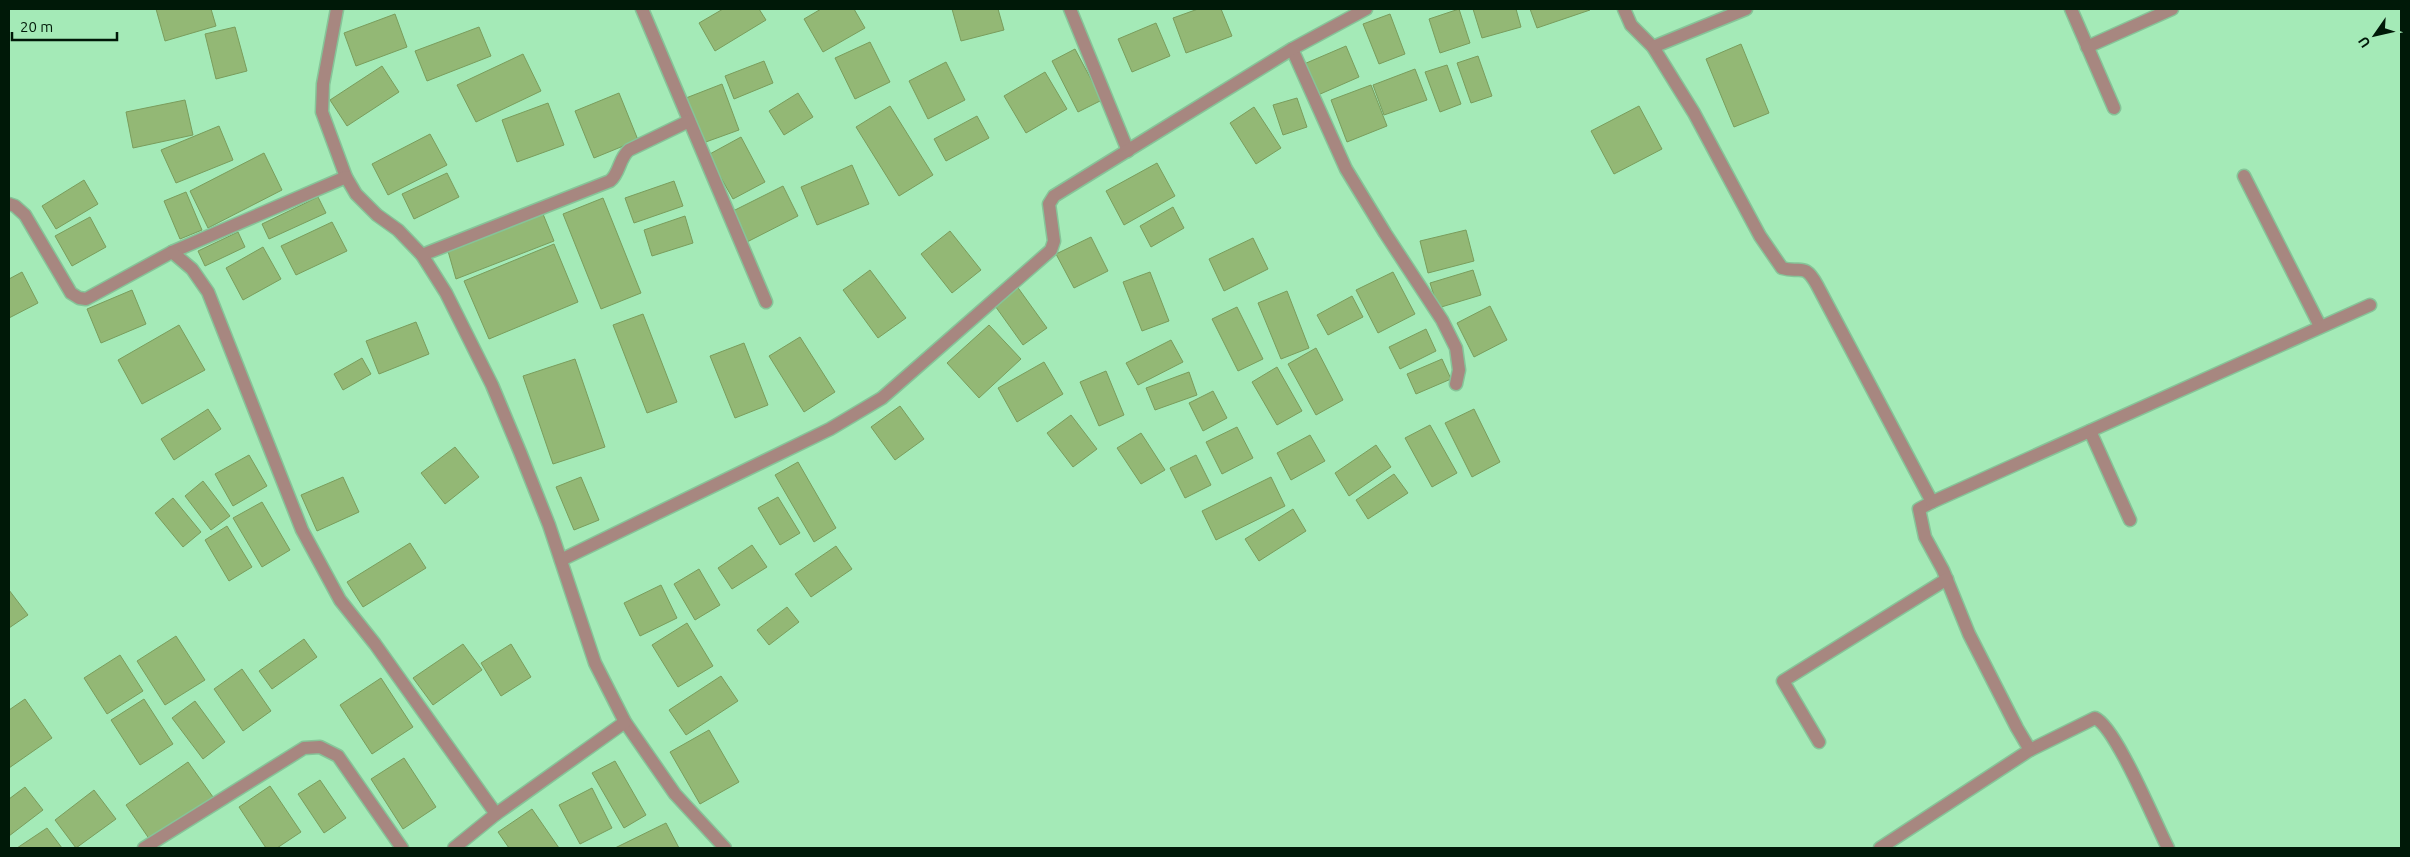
<svg xmlns="http://www.w3.org/2000/svg" width="2410" height="857" font-family="Ubuntu,sans-serif">
	<style>
		.building { fill: #93b875; stroke: #799d5c }
		.lines { fill: none; stroke-linecap: round; stroke-linejoin: round }
		.minor-casing { stroke: #86c498; stroke-width: 15 }
		.minor { stroke: #a78780; stroke-width: 12 }
	</style>
	<rect width="100%" height="100%" fill="#a4eab7"/>
	<!-- building -->
	<g class="building">
		<path d="M 156,9 L 211,9 L 216,26 L 165,41 Z"/>
		<path d="M 723,9 L 759,9 L 766,20 L 715,51 L 699,23 Z"/>
		<path d="M 821,9 L 854,9 L 865,28 L 823,52 L 804,19 Z"/>
		<path d="M 952,9 L 998,9 L 1004,30 L 961,41 Z"/>
		<path d="M 1198,9 L 1221,9 L 1232,36 L 1186,53 L 1173,18 Z"/>
		<path d="M 1459,9 L 1470,43 L 1440,53 L 1429,19 Z"/>
		<path d="M 1473,9 L 1516,9 L 1521,27 L 1482,38 Z"/>
		<path d="M 1530,9 L 1590,9 L 1590,10 L 1537,28 Z"/>
		<path d="M 395,14 L 407,47 L 356,66 L 344,33 Z"/>
		<path d="M 1390,14 L 1405,54 L 1379,64 L 1363,24 Z"/>
		<path d="M 1156,23 L 1170,56 L 1132,72 L 1118,39 Z"/>
		<path d="M 235,27 L 247,71 L 216,79 L 205,34 Z"/>
		<path d="M 479,27 L 491,56 L 427,81 L 415,51 Z"/>
		<path d="M 870,42 L 890,82 L 855,99 L 835,58 Z"/>
		<path d="M 1741,44 L 1769,113 L 1734,127 L 1706,59 Z"/>
		<path d="M 1346,46 L 1359,77 L 1318,95 L 1304,64 Z"/>
		<path d="M 1075,49 L 1102,100 L 1078,112 L 1052,61 Z"/>
		<path d="M 523,54 L 541,91 L 476,122 L 457,85 Z"/>
		<path d="M 1478,56 L 1492,96 L 1471,103 L 1457,63 Z"/>
		<path d="M 764,61 L 773,83 L 734,99 L 725,76 Z"/>
		<path d="M 946,62 L 965,100 L 928,119 L 909,81 Z"/>
		<path d="M 1447,65 L 1461,104 L 1440,112 L 1425,72 Z"/>
		<path d="M 382,66 L 399,92 L 347,126 L 330,100 Z"/>
		<path d="M 1415,69 L 1427,100 L 1384,115 L 1373,85 Z"/>
		<path d="M 1045,72 L 1067,109 L 1026,133 L 1004,96 Z"/>
		<path d="M 722,84 L 739,130 L 703,143 L 686,98 Z"/>
		<path d="M 1371,85 L 1387,126 L 1347,142 L 1331,100 Z"/>
		<path d="M 619,93 L 638,140 L 594,158 L 575,111 Z"/>
		<path d="M 798,93 L 813,117 L 784,135 L 769,111 Z"/>
		<path d="M 1297,98 L 1307,127 L 1283,135 L 1273,105 Z"/>
		<path d="M 185,100 L 193,135 L 133,148 L 126,112 Z"/>
		<path d="M 548,103 L 564,145 L 517,162 L 502,120 Z"/>
		<path d="M 890,106 L 933,175 L 899,196 L 856,127 Z"/>
		<path d="M 1639,106 L 1662,149 L 1614,174 L 1591,131 Z"/>
		<path d="M 1254,107 L 1281,148 L 1256,164 L 1230,123 Z"/>
		<path d="M 977,116 L 989,138 L 946,161 L 934,139 Z"/>
		<path d="M 219,126 L 233,160 L 176,183 L 161,150 Z"/>
		<path d="M 430,134 L 447,165 L 388,195 L 372,164 Z"/>
		<path d="M 741,137 L 765,182 L 733,199 L 708,155 Z"/>
		<path d="M 264,153 L 282,190 L 208,228 L 190,191 Z"/>
		<path d="M 1157,163 L 1175,196 L 1124,225 L 1106,191 Z"/>
		<path d="M 852,165 L 869,204 L 817,225 L 801,187 Z"/>
		<path d="M 447,173 L 459,197 L 414,219 L 402,194 Z"/>
		<path d="M 84,180 L 98,204 L 56,229 L 42,206 Z"/>
		<path d="M 674,181 L 683,206 L 634,223 L 625,198 Z"/>
		<path d="M 783,186 L 798,216 L 745,243 L 729,213 Z"/>
		<path d="M 186,192 L 202,230 L 180,239 L 164,201 Z"/>
		<path d="M 318,197 L 326,213 L 269,239 L 262,224 Z"/>
		<path d="M 603,198 L 641,293 L 601,309 L 563,214 Z"/>
		<path d="M 1173,207 L 1184,228 L 1151,247 L 1140,226 Z"/>
		<path d="M 543,214 L 554,241 L 456,279 L 448,251 Z"/>
		<path d="M 685,216 L 693,243 L 652,256 L 644,230 Z"/>
		<path d="M 90,217 L 106,247 L 72,266 L 55,236 Z"/>
		<path d="M 332,222 L 347,251 L 296,275 L 281,246 Z"/>
		<path d="M 1466,230 L 1474,261 L 1428,273 L 1420,241 Z"/>
		<path d="M 950,231 L 981,270 L 952,293 L 921,254 Z"/>
		<path d="M 238,232 L 245,247 L 205,266 L 198,251 Z"/>
		<path d="M 1091,237 L 1108,271 L 1074,288 L 1056,254 Z"/>
		<path d="M 1253,238 L 1268,269 L 1224,291 L 1209,259 Z"/>
		<path d="M 554,244 L 578,302 L 489,339 L 464,281 Z"/>
		<path d="M 263,247 L 281,279 L 243,300 L 226,268 Z"/>
		<path d="M 870,270 L 906,318 L 878,338 L 843,290 Z"/>
		<path d="M 1473,270 L 1481,295 L 1438,308 L 1430,283 Z"/>
		<path d="M 22,272 L 38,303 L 9,318 L 9,279 Z"/>
		<path d="M 1150,272 L 1169,321 L 1142,331 L 1123,282 Z"/>
		<path d="M 1393,272 L 1415,314 L 1378,333 L 1356,290 Z"/>
		<path d="M 1016,285 L 1047,328 L 1023,345 L 993,303 Z"/>
		<path d="M 132,290 L 146,324 L 101,343 L 87,309 Z"/>
		<path d="M 1287,291 L 1309,348 L 1281,359 L 1258,303 Z"/>
		<path d="M 1352,296 L 1363,317 L 1328,335 L 1317,315 Z"/>
		<path d="M 1490,306 L 1507,340 L 1474,357 L 1457,323 Z"/>
		<path d="M 1237,307 L 1263,359 L 1238,371 L 1212,319 Z"/>
		<path d="M 643,314 L 677,402 L 647,413 L 613,325 Z"/>
		<path d="M 416,322 L 429,354 L 379,374 L 366,341 Z"/>
		<path d="M 179,325 L 205,370 L 142,404 L 118,360 Z"/>
		<path d="M 989,325 L 1021,359 L 979,398 L 947,363 Z"/>
		<path d="M 1426,329 L 1436,351 L 1400,369 L 1389,347 Z"/>
		<path d="M 800,337 L 835,392 L 804,412 L 769,356 Z"/>
		<path d="M 1171,340 L 1183,362 L 1138,385 L 1126,363 Z"/>
		<path d="M 744,343 L 768,405 L 735,418 L 710,356 Z"/>
		<path d="M 1316,348 L 1343,400 L 1316,415 L 1288,364 Z"/>
		<path d="M 362,358 L 371,374 L 343,390 L 334,374 Z"/>
		<path d="M 575,359 L 605,447 L 553,464 L 523,376 Z"/>
		<path d="M 1442,359 L 1451,379 L 1416,394 L 1407,374 Z"/>
		<path d="M 1044,362 L 1063,394 L 1017,422 L 998,388 Z"/>
		<path d="M 1277,367 L 1302,411 L 1277,425 L 1252,382 Z"/>
		<path d="M 1106,371 L 1124,415 L 1099,426 L 1080,382 Z"/>
		<path d="M 1189,372 L 1197,395 L 1155,410 L 1146,388 Z"/>
		<path d="M 1213,391 L 1227,418 L 1203,431 L 1189,403 Z"/>
		<path d="M 900,406 L 924,439 L 895,460 L 871,427 Z"/>
		<path d="M 208,409 L 221,429 L 174,460 L 161,439 Z"/>
		<path d="M 1474,409 L 1500,462 L 1472,477 L 1445,423 Z"/>
		<path d="M 1071,415 L 1097,449 L 1073,467 L 1047,433 Z"/>
		<path d="M 1430,425 L 1457,473 L 1432,487 L 1405,438 Z"/>
		<path d="M 1237,427 L 1253,458 L 1222,474 L 1206,442 Z"/>
		<path d="M 1141,433 L 1165,470 L 1141,484 L 1117,448 Z"/>
		<path d="M 1310,435 L 1325,461 L 1291,480 L 1277,453 Z"/>
		<path d="M 1376,445 L 1391,467 L 1349,496 L 1335,473 Z"/>
		<path d="M 455,447 L 479,477 L 445,504 L 421,473 Z"/>
		<path d="M 249,455 L 267,486 L 233,506 L 215,474 Z"/>
		<path d="M 1196,455 L 1211,485 L 1185,498 L 1170,468 Z"/>
		<path d="M 798,462 L 836,528 L 814,542 L 775,475 Z"/>
		<path d="M 1394,474 L 1408,493 L 1368,519 L 1356,500 Z"/>
		<path d="M 343,477 L 359,512 L 317,531 L 301,495 Z"/>
		<path d="M 581,477 L 599,520 L 574,530 L 556,487 Z"/>
		<path d="M 1271,477 L 1285,506 L 1216,540 L 1202,511 Z"/>
		<path d="M 203,481 L 230,516 L 211,530 L 185,496 Z"/>
		<path d="M 778,497 L 800,533 L 780,545 L 758,508 Z"/>
		<path d="M 173,498 L 201,532 L 183,547 L 155,513 Z"/>
		<path d="M 262,502 L 290,550 L 262,567 L 233,518 Z"/>
		<path d="M 1293,509 L 1306,531 L 1259,561 L 1245,539 Z"/>
		<path d="M 227,526 L 252,567 L 229,581 L 205,540 Z"/>
		<path d="M 410,543 L 426,568 L 363,607 L 347,582 Z"/>
		<path d="M 752,545 L 767,567 L 732,589 L 718,568 Z"/>
		<path d="M 836,546 L 852,569 L 811,597 L 795,574 Z"/>
		<path d="M 699,569 L 720,605 L 695,620 L 674,584 Z"/>
		<path d="M 661,585 L 677,618 L 640,636 L 624,603 Z"/>
		<path d="M 9,590 L 28,615 L 9,628 Z"/>
		<path d="M 787,607 L 799,622 L 769,645 L 757,630 Z"/>
		<path d="M 687,623 L 713,666 L 678,687 L 652,645 Z"/>
		<path d="M 176,636 L 205,680 L 165,705 L 137,661 Z"/>
		<path d="M 304,639 L 317,657 L 272,689 L 259,671 Z"/>
		<path d="M 463,644 L 482,670 L 433,705 L 413,678 Z"/>
		<path d="M 511,644 L 531,677 L 501,696 L 481,663 Z"/>
		<path d="M 120,655 L 143,691 L 107,714 L 84,678 Z"/>
		<path d="M 242,669 L 271,711 L 243,731 L 214,689 Z"/>
		<path d="M 721,676 L 738,701 L 686,735 L 669,710 Z"/>
		<path d="M 381,678 L 413,727 L 372,754 L 340,705 Z"/>
		<path d="M 25,699 L 52,738 L 9,768 L 9,710 Z"/>
		<path d="M 144,699 L 173,744 L 140,765 L 111,720 Z"/>
		<path d="M 195,701 L 225,742 L 203,759 L 172,718 Z"/>
		<path d="M 709,730 L 739,782 L 700,804 L 670,752 Z"/>
		<path d="M 404,758 L 436,807 L 403,829 L 371,779 Z"/>
		<path d="M 615,761 L 646,815 L 624,828 L 592,773 Z"/>
		<path d="M 188,762 L 213,797 L 150,840 L 126,805 Z"/>
		<path d="M 320,780 L 346,818 L 324,833 L 298,794 Z"/>
		<path d="M 270,786 L 301,832 L 277,848 L 266,848 L 239,807 Z"/>
		<path d="M 25,787 L 43,810 L 9,836 L 9,799 Z"/>
		<path d="M 592,788 L 612,828 L 580,844 L 559,805 Z"/>
		<path d="M 94,790 L 116,819 L 76,848 L 55,820 Z"/>
		<path d="M 532,809 L 559,848 L 509,848 L 498,832 Z"/>
		<path d="M 666,823 L 679,848 L 615,848 Z"/>
		<path d="M 47,828 L 62,848 L 17,848 Z"/>
	</g>
	<g class="lines">
		<defs>
			<g id="minor">
				<path d="M 337,9 L 323,84 L 322,112 L 346,177 L 356,194 L 377,215 L 398,230 L 422,255 L 446,293 L 492,385 L 520,452 L 549,525 L 595,663 L 625,722 L 675,794 L 725,848"/>
				<path d="M 642,9 L 766,302"/>
				<path d="M 1070,9 L 1128,151"/>
				<path d="M 1624,9 L 1631,25 L 1653,47 L 1694,113 L 1760,236 L 1782,268 C 1800,274 1804,261 1817,285 L 1932,502 L 1919,509 L 1925,537 L 1943,570 L 1969,634 L 2017,728 L 2030,750 L 2095,718 C 2116,727 2155,823 2168,848"/>
				<path d="M 2071,9 L 2114,108"/>
				<path d="M 1653,47 L 1746,9"/>
				<path d="M 2087,47 L 2172,9"/>
				<path d="M 1292,49 L 1346,169 L 1385,233 L 1442,320 L 1456,348 L 1459,370 L 1456,384"/>
				<path d="M 2244,176 L 2320,326"/>
				<path d="M 9,204 L 15,206 L 25,215 L 71,293 L 79,298 L 86,299 L 172,252 L 346,177"/>
				<path d="M 172,252 L 192,269 L 208,292 L 302,530 L 340,600 L 375,644 L 496,814"/>
				<path d="M 422,255 L 610,181 C 620,173 619,158 629,150 L 689,121"/>
				<path d="M 2090,431 L 2130,520"/>
				<path d="M 1932,502 L 2370,305"/>
				<path d="M 561,560 L 830,429 L 882,398 L 1051,250 L 1054,241 L 1049,204 L 1054,196 L 1292,49 L 1366,9"/>
				<path d="M 1819,742 L 1783,681 L 1947,579"/>
				<path d="M 144,848 L 304,748 L 320,747 L 338,756 L 402,848"/>
				<path d="M 454,848 L 496,814 L 625,722"/>
				<path d="M 1880,848 L 2030,750"/>
			</g>
		</defs>
		<!-- minor casing -->
		<use href="#minor" class="minor-casing"/>
		<!-- minor -->
		<use href="#minor" class="minor"/>
	</g>
	<!-- border -->
	<rect width="2410" height="857" fill="none" stroke="#001908" stroke-width="20"/>
	<!-- north arrow -->
	<g transform="translate(2375 35) rotate(236)" stroke="#a4eab7" stroke-width="4" paint-order="stroke">
	<path d="M0-4L9 19L0 12L-9 19Z" fill="#001908"/>
	<text y="-8" font-size="14" font-weight="bold" text-anchor="middle" fill="#001908">U</text>
	</g>
	<!-- scale -->
	<path d="M12 32v8h105v-8" fill="none" stroke="#001908" stroke-width="2.5"/>
	<text x="20" y="32" font-size="15" fill="#001908" stroke="#a4eab7" stroke-width="4" paint-order="stroke">20 m</text>
</svg>
